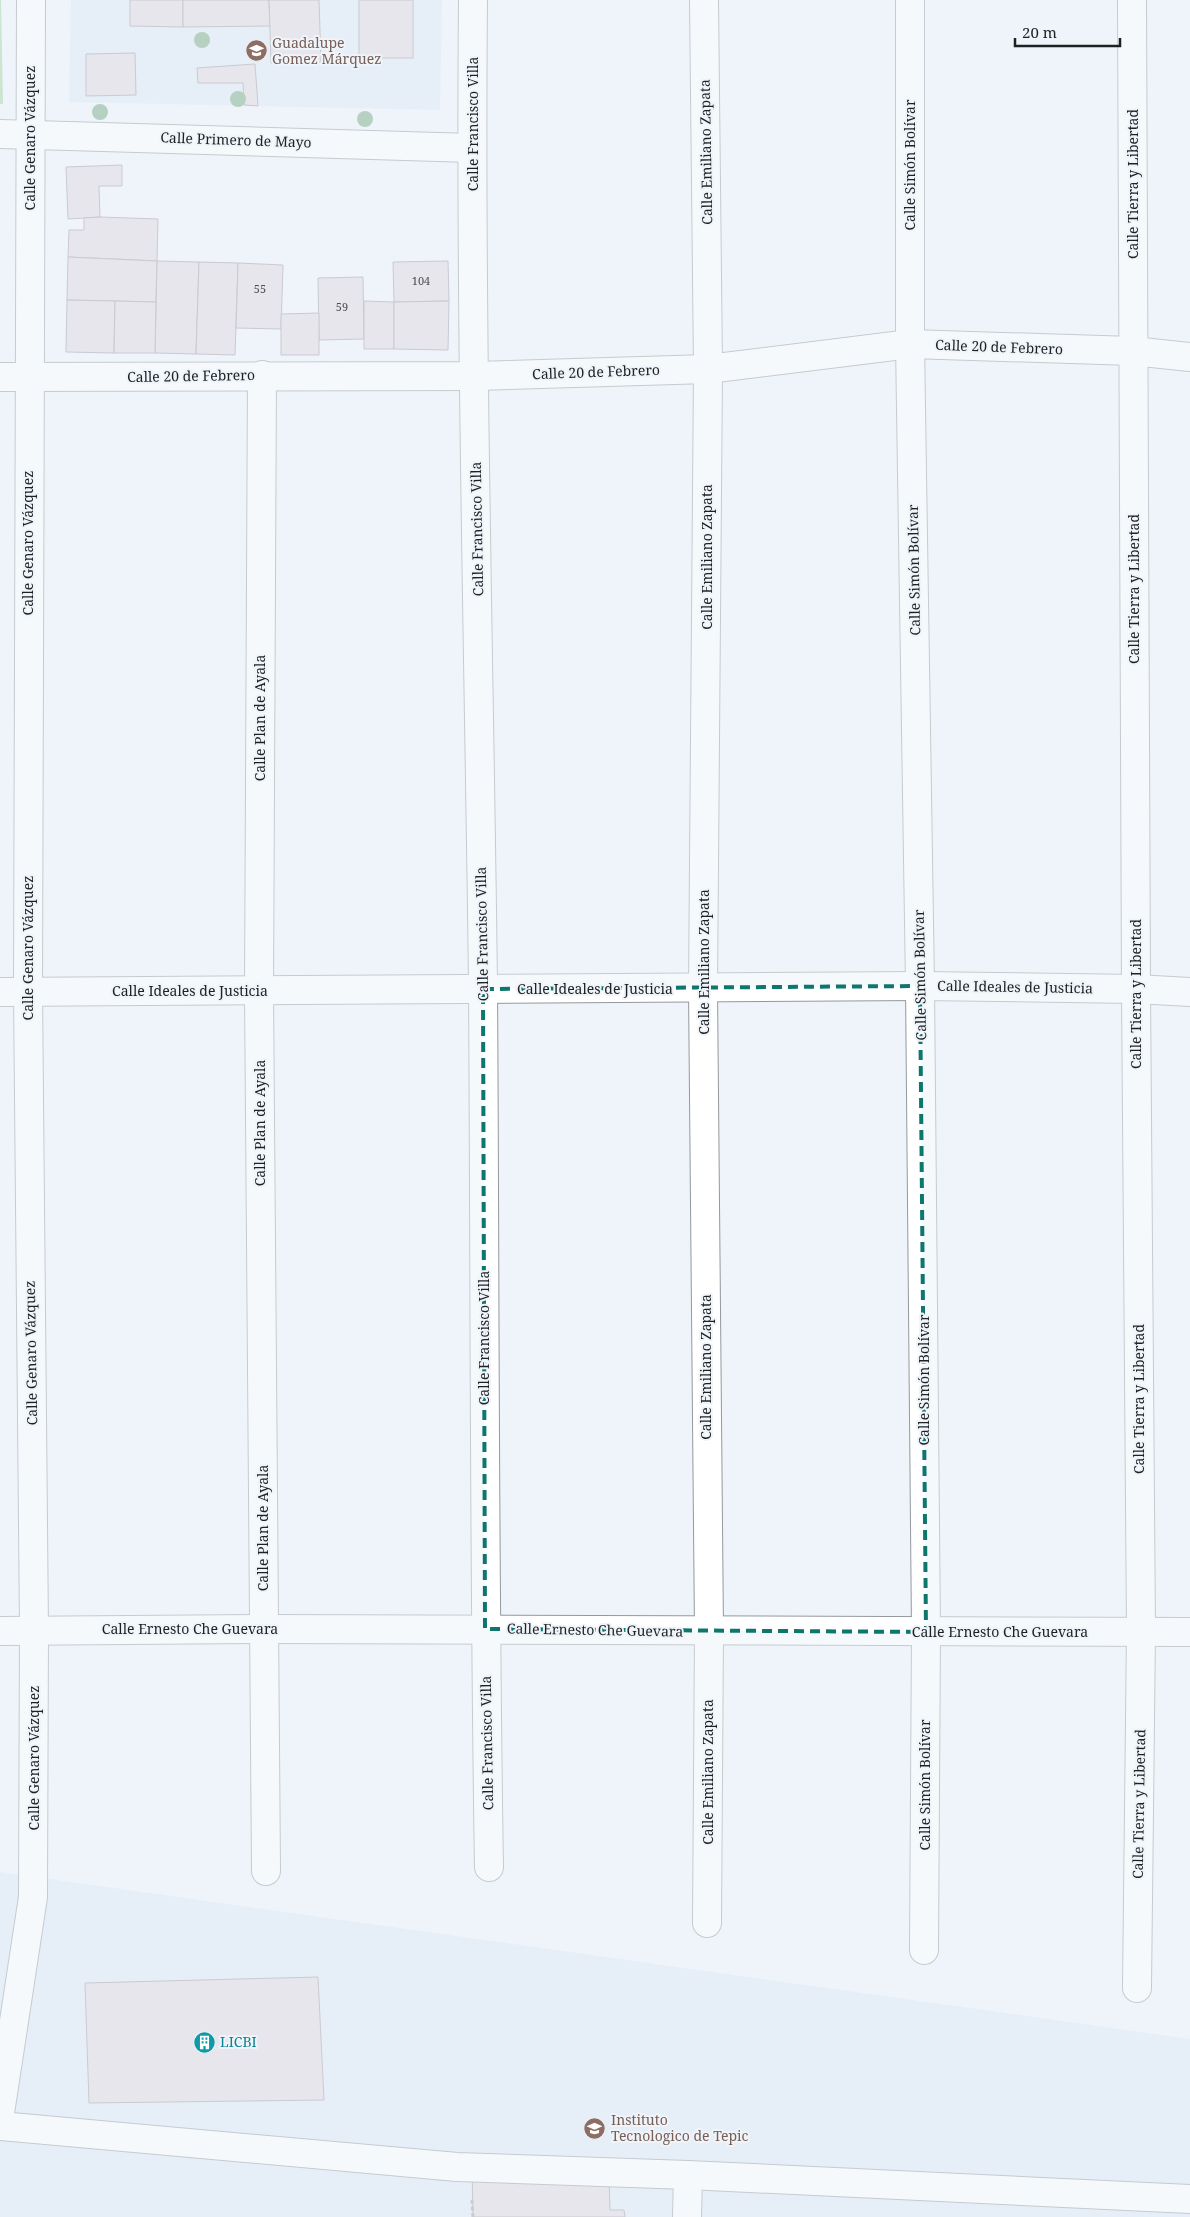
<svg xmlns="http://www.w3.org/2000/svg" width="1190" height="2217" font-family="'Noto Serif',serif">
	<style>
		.built { fill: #dce8f3 }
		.green { fill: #a2d3a1 }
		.building { fill: #dbd6db; stroke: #9d989d }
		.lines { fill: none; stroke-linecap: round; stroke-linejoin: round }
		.minor-casing { stroke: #93999d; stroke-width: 30 }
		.path { stroke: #9a9fa2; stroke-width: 3; stroke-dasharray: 4 2.5; stroke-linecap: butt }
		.minor { stroke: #fff; stroke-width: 28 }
		.tree { fill: #71a57c }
		.marked { fill: none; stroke: #0f766e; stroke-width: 4; stroke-dasharray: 10 6; stroke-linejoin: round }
		.labels { text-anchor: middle; stroke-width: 4; stroke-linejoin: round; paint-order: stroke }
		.number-label { font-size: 11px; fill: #4d4e50 }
		.education-label { font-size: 14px; fill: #785e54; stroke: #eef4f9; text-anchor: start }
		.street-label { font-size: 14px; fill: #1e2022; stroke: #eef4f9 }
		.culture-label { font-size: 14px; fill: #0d838f; stroke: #eef4f9; text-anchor: start }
	</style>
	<rect width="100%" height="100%" fill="#eef4f9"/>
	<!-- built -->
	<g class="built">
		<path d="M 71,0 L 442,0 L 440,110 L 69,102 Z"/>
		<path d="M 0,1872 L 1190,2039 L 1190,2217 L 0,2217 Z"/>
	</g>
	<!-- green -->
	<path class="green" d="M 0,0 L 1,0 L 3,104 L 0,104 Z"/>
	<!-- building -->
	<g class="building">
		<path d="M 130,0 L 183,0 L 183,27 L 130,26 Z"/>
		<path d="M 183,0 L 269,0 L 270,26 L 183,27 Z"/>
		<path d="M 269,0 L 319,0 L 321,62 L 271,63 Z"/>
		<rect x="359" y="0" width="54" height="58"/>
		<path d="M 135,53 L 136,95 L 86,96 L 86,54 Z"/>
		<path d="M 255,64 L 258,106 L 244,105 L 243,83 L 198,83 L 197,68 Z"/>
		<path d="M 122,165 L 122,186 L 99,186 L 100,217 L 68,219 L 66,167 Z"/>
		<path d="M 100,217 L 158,219 L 157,261 L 68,257 L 69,230 L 84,230 L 84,218 Z"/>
		<path d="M 68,257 L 157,261 L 156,302 L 67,300 Z"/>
		<path d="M 157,261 L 199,262 L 196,354 L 155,353 Z"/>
		<path d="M 448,261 L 449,301 L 394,302 L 393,262 Z"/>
		<path d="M 199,262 L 238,263 L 235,355 L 196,354 Z"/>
		<path d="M 238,263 L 283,265 L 281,329 L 236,328 Z"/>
		<path d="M 363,277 L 364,339 L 319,340 L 318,278 Z"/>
		<path d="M 67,300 L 115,301 L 114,353 L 66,352 Z"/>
		<path d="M 115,301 L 156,302 L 155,353 L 114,353 Z"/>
		<path d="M 364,301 L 394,302 L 394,349 L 364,349 Z"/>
		<path d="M 449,301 L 448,350 L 394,349 L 394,302 Z"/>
		<path d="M 319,313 L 319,355 L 281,355 L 281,314 Z"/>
		<path d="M 318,1977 L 324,2100 L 89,2103 L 85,1983 Z"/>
		<path d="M 472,2168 L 609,2173 L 610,2210 L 624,2210 L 625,2217 L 473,2217 Z"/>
	</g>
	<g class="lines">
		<defs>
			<g id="minor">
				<path d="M 473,0 C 470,328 479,657 483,985 C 485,1279 484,1573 489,1867"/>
				<path d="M 704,0 L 708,369 L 703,988 L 709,1632 L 707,1923"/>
				<path d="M 910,0 L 910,344 L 920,986 L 926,1632 L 924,1950"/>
				<path d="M 1132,0 L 1136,989 L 1141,1631 L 1137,1988"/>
				<path d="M 0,134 L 472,148"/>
				<path d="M 262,375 L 259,991 L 266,1871"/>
				<path d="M 0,377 L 475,376 L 708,369 L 910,344 L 1133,351 L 1190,357"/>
				<path d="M 0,992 L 920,986 L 1136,989 L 1190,992"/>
				<path d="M 0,1631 L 264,1629 L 1190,1632"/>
				<path d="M 0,2113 L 33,1897 L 34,1630 L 28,991 L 31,0"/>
				<path d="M 0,2126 L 457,2167 L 688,2175 L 1190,2199"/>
				<path d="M 687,2217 L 688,2175"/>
			</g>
		</defs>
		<!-- minor casing -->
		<use href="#minor" class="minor-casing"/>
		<!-- path -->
		<path class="path" d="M 472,2200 L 473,2217"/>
		<!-- minor -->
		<use href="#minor" class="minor"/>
	</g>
	<!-- trees -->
	<g class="tree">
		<circle cx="202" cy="40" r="8"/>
		<circle cx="238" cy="99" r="8"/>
		<circle cx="100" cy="112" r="8"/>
		<circle cx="365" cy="119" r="8"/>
	</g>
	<!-- marked area -->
	<path d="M0 0H1190V2217H0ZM 920,986 L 926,1632 L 485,1629 L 483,989 Z" fill="#eef4f9" fill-opacity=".55" fill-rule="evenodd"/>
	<path class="marked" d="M 920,986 L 926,1632 L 485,1629 L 483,989 Z"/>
	<!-- icons -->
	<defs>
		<symbol id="school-disc" viewBox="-11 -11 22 22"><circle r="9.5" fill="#8d6e63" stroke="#eef4f9"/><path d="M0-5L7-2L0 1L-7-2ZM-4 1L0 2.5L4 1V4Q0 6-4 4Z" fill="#fff"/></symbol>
		<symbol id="building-disc" viewBox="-11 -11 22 22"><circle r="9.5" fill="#0f9aa8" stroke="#eef4f9"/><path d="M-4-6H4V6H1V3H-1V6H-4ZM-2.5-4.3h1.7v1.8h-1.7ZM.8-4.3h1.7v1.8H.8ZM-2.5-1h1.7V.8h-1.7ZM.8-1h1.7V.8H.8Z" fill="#fff"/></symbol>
		<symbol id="university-disc" viewBox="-11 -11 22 22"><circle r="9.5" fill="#8d6e63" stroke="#eef4f9"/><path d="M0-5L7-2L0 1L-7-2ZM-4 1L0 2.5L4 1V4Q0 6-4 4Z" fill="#fff"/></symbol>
	</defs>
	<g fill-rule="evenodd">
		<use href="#school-disc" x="244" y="38" width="25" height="25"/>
		<use href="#building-disc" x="192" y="2030" width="25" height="25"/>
		<use href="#university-disc" x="582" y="2116" width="25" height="25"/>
	</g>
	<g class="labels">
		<!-- number labels -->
		<g class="number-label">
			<text x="421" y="285">104</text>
			<text x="260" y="293">55</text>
			<text x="342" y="311">59</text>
		</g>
		<!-- education labels -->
		<g class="education-label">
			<text x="272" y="48">Guadalupe<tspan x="272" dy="16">Gomez Márquez</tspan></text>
			<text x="611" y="2125">Instituto<tspan x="611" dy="16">Tecnologico de Tepic</tspan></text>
		</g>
		<!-- street labels -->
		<g class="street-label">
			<text transform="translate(473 124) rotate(-90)" y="5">Calle Francisco Villa</text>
			<text transform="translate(30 138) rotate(-90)" y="5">Calle Genaro Vázquez</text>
			<text transform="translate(236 140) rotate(2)" y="5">Calle Primero de Mayo</text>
			<text transform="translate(706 152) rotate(-91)" y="5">Calle Emiliano Zapata</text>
			<text transform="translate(910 165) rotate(-90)" y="5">Calle Simón Bolívar</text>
			<text transform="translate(1133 184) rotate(-90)" y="5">Calle Tierra y Libertad</text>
			<text transform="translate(999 347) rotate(2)" y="5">Calle 20 de Febrero</text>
			<text transform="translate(596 372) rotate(-2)" y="5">Calle 20 de Febrero</text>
			<text transform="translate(191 376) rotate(-1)" y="5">Calle 20 de Febrero</text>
			<text transform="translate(477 529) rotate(-91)" y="5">Calle Francisco Villa</text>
			<text transform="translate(28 543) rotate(-90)" y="5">Calle Genaro Vázquez</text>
			<text transform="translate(707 557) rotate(-90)" y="5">Calle Emiliano Zapata</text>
			<text transform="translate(914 570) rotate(-91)" y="5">Calle Simón Bolívar</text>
			<text transform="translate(1134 589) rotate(-90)" y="5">Calle Tierra y Libertad</text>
			<text transform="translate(260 718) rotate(-90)" y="5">Calle Plan de Ayala</text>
			<text transform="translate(482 934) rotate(-91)" y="5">Calle Francisco Villa</text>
			<text transform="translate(28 948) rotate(-90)" y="5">Calle Genaro Vázquez</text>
			<text transform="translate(704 962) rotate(-90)" y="5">Calle Emiliano Zapata</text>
			<text transform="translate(920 975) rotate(-91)" y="5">Calle Simón Bolívar</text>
			<text transform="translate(1015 987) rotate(1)" y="5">Calle Ideales de Justicia</text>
			<text x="595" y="994">Calle Ideales de Justicia</text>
			<text x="190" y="996">Calle Ideales de Justicia</text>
			<text transform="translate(1136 994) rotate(-90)" y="5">Calle Tierra y Libertad</text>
			<text transform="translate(260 1123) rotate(-90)" y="5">Calle Plan de Ayala</text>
			<text transform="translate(484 1338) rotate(-90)" y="5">Calle Francisco Villa</text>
			<text transform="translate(31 1353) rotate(-91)" y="5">Calle Genaro Vázquez</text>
			<text transform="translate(706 1367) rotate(-90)" y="5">Calle Emiliano Zapata</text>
			<text transform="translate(924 1380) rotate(-90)" y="5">Calle Simón Bolívar</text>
			<text transform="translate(1139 1399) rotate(-90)" y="5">Calle Tierra y Libertad</text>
			<text transform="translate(263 1528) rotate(-90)" y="5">Calle Plan de Ayala</text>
			<text x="190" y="1634">Calle Ernesto Che Guevara</text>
			<text transform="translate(595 1630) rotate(1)" y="5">Calle Ernesto Che Guevara</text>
			<text x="1000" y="1637">Calle Ernesto Che Guevara</text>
			<text transform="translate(487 1743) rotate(-91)" y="5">Calle Francisco Villa</text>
			<text transform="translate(34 1758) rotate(-90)" y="5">Calle Genaro Vázquez</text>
			<text transform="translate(708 1772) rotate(-90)" y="5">Calle Emiliano Zapata</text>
			<text transform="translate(925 1785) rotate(-90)" y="5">Calle Simón Bolívar</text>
			<text transform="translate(1139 1804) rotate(-89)" y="5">Calle Tierra y Libertad</text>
		</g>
		<!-- culture labels -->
		<g class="culture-label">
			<text x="220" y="2047">LICBI</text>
		</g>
	</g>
	<!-- scale -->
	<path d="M1015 38v8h105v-8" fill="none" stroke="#1e2022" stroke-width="2.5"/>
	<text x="1022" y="38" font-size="15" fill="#1e2022" stroke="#eef4f9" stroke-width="4" paint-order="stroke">20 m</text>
</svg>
